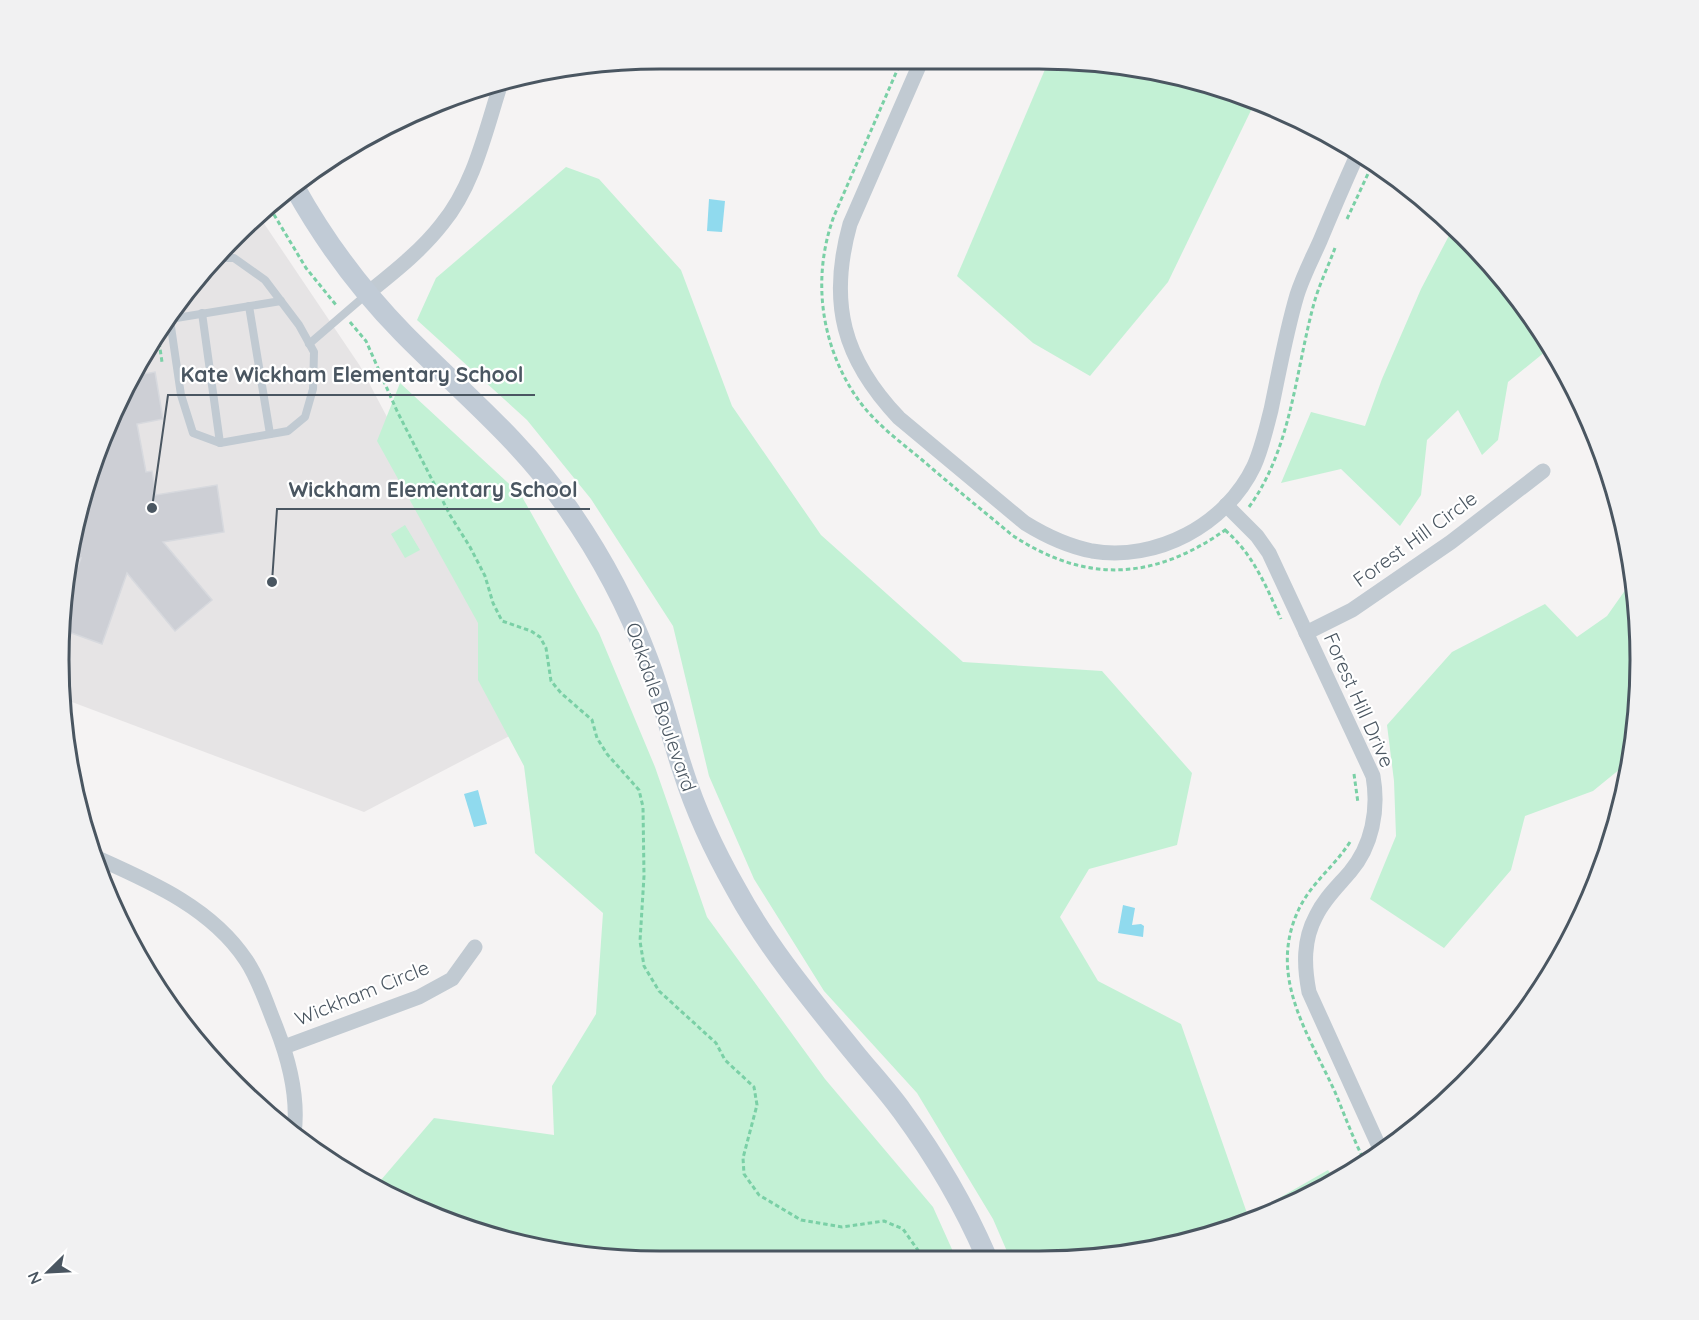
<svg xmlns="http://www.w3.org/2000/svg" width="1699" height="1320" font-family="Quicksand,sans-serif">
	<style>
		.education { fill: #e6e4e5 }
		.green { fill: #c3f1d5 }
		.water { fill: #90daee }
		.building { fill: #cdcfd5; stroke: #d7d9de; stroke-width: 1.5 }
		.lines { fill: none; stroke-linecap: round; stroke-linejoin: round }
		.path { stroke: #7ad0a6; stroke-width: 3; stroke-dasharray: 4.5 3; stroke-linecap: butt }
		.service { stroke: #c1cad2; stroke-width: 8 }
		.minor { stroke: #c1cad2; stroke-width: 15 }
		.secondary { stroke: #c1cbd6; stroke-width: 21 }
		.labels { text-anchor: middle; stroke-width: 4.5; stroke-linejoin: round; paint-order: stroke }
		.street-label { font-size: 20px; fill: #4a5661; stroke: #fff }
		.rim { fill: none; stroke: #4a5661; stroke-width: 3 }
		.leader { fill: none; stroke: #4a5661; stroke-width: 2 }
		.callout-dot { fill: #4a5661; stroke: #fff; stroke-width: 2 }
		.callout-label { font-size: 21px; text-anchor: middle; font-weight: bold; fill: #4a5661; stroke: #fff; stroke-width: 4.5; stroke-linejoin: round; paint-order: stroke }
	</style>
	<rect width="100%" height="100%" fill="#f5f3f3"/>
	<!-- education -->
	<path class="education" d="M 259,216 L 360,366 L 546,717 L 364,812 L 64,699 L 59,660 L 79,505 L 139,360 L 234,235 Z"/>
	<!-- green -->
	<g class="green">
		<path d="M 1049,60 L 1078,60 L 1232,90 L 1256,100 L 1168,282 L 1090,376 L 1033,343 L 957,276 Z"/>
		<path d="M 566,167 L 599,179 L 681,270 L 732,406 L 821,535 L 963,662 L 1102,671 L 1192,773 L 1177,845 L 1089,869 L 1060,917 L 1098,981 L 1181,1024 L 1248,1216 L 1328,1170 L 1334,1179 L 1233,1229 L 1117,1256 L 1009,1256 L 993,1219 L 917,1093 L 824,991 L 754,879 L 709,776 L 673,626 L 591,499 L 527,420 L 417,320 L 436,278 Z"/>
		<path d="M 1453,228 L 1491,263 L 1539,326 L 1551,347 L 1508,382 L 1498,440 L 1482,455 L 1458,410 L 1427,440 L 1421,495 L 1400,526 L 1341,469 L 1281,483 L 1311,412 L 1365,426 L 1382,379 L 1421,289 Z"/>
		<path d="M 400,383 L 521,495 L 599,633 L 655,767 L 707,917 L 825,1079 L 933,1207 L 955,1256 L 581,1256 L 430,1216 L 375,1187 L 434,1118 L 554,1135 L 552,1086 L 596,1014 L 603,913 L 535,853 L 524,766 L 478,680 L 478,623 L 377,441 Z"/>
		<path d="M 405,525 L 420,550 L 405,558 L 391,534 Z"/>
		<path d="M 1633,579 L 1640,660 L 1631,760 L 1593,791 L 1525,816 L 1511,870 L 1444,948 L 1370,899 L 1396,836 L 1394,781 L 1387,725 L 1452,652 L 1545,604 L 1577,637 L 1607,616 Z"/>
	</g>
	<!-- water -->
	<g class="water">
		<path d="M 709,199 L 725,201 L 722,232 L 707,231 Z"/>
		<path d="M 478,790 L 487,824 L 474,827 L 464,794 Z"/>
		<path d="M 1123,905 L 1135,908 L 1132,925 L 1141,924 L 1144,926 L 1143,937 L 1118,933 Z"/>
	</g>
	<!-- building -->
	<path class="building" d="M 155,372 L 163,419 L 137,424 L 146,472 L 152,471 L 156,495 L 217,485 L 224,532 L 163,542 L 212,600 L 175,631 L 127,573 L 102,644 L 63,630 L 66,600 L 81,558 L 72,560 L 79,505 L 132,376 Z"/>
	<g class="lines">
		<!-- path -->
		<g class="path">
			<path d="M 902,59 L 834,216 C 812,276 820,342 855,395 C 872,421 898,440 921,459 C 951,485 982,510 1012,535 C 1087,585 1156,580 1228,528"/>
			<path d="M 270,208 L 306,268 L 336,305"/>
			<path d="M 1347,219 L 1373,163"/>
			<path d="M 350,322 L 366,341 L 397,411 L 450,515 L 470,547 L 485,576 L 493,603 L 502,621 L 531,631 L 540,637 L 546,648 L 551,681 L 561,693 L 592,720 L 597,738 L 607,754 L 639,790 L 643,807 L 644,876 L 640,941 L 644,966 L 659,991 L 716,1043 L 725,1060 L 754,1087 L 757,1105 L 743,1158 L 744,1174 L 759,1195 L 801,1220 L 842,1227 L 884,1221 L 903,1229 L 922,1256"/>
			<path d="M 158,335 L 162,362"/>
			<path d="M 152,343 L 159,342"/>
			<path d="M 1249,507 C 1291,449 1295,375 1313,307 C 1318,287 1328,267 1335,248"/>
			<path d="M 1225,530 C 1253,554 1266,586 1281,619"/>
			<path d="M 1354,774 L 1358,803"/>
			<path d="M 1350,842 C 1334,867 1310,884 1298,911 C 1268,977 1308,1033 1335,1092 C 1345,1116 1354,1141 1366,1164"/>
		</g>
		<!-- service -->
		<g class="service">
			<path d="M 249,306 L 270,434"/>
			<path d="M 202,313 L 220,443"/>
			<path d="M 170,319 L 281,301"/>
			<path d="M 170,320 L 181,395 L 193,433 L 220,443 L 288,431 L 305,417 L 313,389 L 314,352 L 299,325 L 265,280 L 234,258 L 217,258"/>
			<path d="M 309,344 L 367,294"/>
		</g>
		<!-- minor -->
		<g class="minor">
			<path d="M 922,59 L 850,224 C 828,303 843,359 899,418 L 1025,523 C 1046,536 1067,546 1092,551 C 1156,562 1226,525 1254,466 C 1262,448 1266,429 1271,410 C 1279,372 1286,332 1297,295 C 1303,276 1312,259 1320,241 C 1332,212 1345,182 1358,153"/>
			<path d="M 368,293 C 394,272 421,251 442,224 C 475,184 486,128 502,80"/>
			<path d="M 1226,505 L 1257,536 L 1269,553 L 1373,776 C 1379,810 1372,846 1350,872 C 1338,886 1324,899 1316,916 C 1303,940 1304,966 1309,992 L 1382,1153"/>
			<path d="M 1306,633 L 1352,610 L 1451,542 L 1543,471"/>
			<path d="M 93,856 C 149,881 211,907 246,960 C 259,979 267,1005 276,1027 C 289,1060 299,1097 294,1134"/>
			<path d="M 284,1047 L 419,997 L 452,979 L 475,947"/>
		</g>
		<!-- secondary -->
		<path class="secondary" d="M 295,188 C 324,240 361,290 403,333 C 459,390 521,440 567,507 C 600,554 628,606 648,660 C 662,697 671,735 683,771 C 696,812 715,852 736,889 C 768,948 811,999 853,1051 C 869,1071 887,1090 902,1111 C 935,1156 964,1205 986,1256"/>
	</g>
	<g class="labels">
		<!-- street labels -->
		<g class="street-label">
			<text transform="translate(1415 539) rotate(-36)" y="7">Forest Hill Circle</text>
			<text transform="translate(1359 700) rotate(66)" y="7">Forest Hill Drive</text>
			<text transform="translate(661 707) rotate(71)" y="7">Oakdale Boulevard</text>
			<text transform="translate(362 993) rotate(-22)" y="7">Wickham Circle</text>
		</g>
	</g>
	<!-- crop -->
	<path d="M0 0H1699V1320H0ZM660 69H1039A591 591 0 0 1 1630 660V660A591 591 0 0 1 1039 1251H660A591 591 0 0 1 69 660V660A591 591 0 0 1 660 69Z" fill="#f1f1f2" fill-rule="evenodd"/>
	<path class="rim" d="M660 69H1039A591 591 0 0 1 1630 660V660A591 591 0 0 1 1039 1251H660A591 591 0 0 1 69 660V660A591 591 0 0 1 660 69Z"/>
	<!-- callouts -->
	<path class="leader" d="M152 508L168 395H535M272 582L277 509H590"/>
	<g class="callout-dot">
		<circle cx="152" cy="508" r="6"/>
		<circle cx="272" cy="582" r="6"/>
	</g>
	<g class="callout-label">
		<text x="352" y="382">Kate Wickham Elementary School</text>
		<text x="433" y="497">Wickham Elementary School</text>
	</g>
	<!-- north arrow -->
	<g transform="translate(48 1272) rotate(246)" stroke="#ffffff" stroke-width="4.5" paint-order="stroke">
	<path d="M0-4.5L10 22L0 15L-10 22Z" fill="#4a5661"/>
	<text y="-9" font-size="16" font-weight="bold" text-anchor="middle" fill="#4a5661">N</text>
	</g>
</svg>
